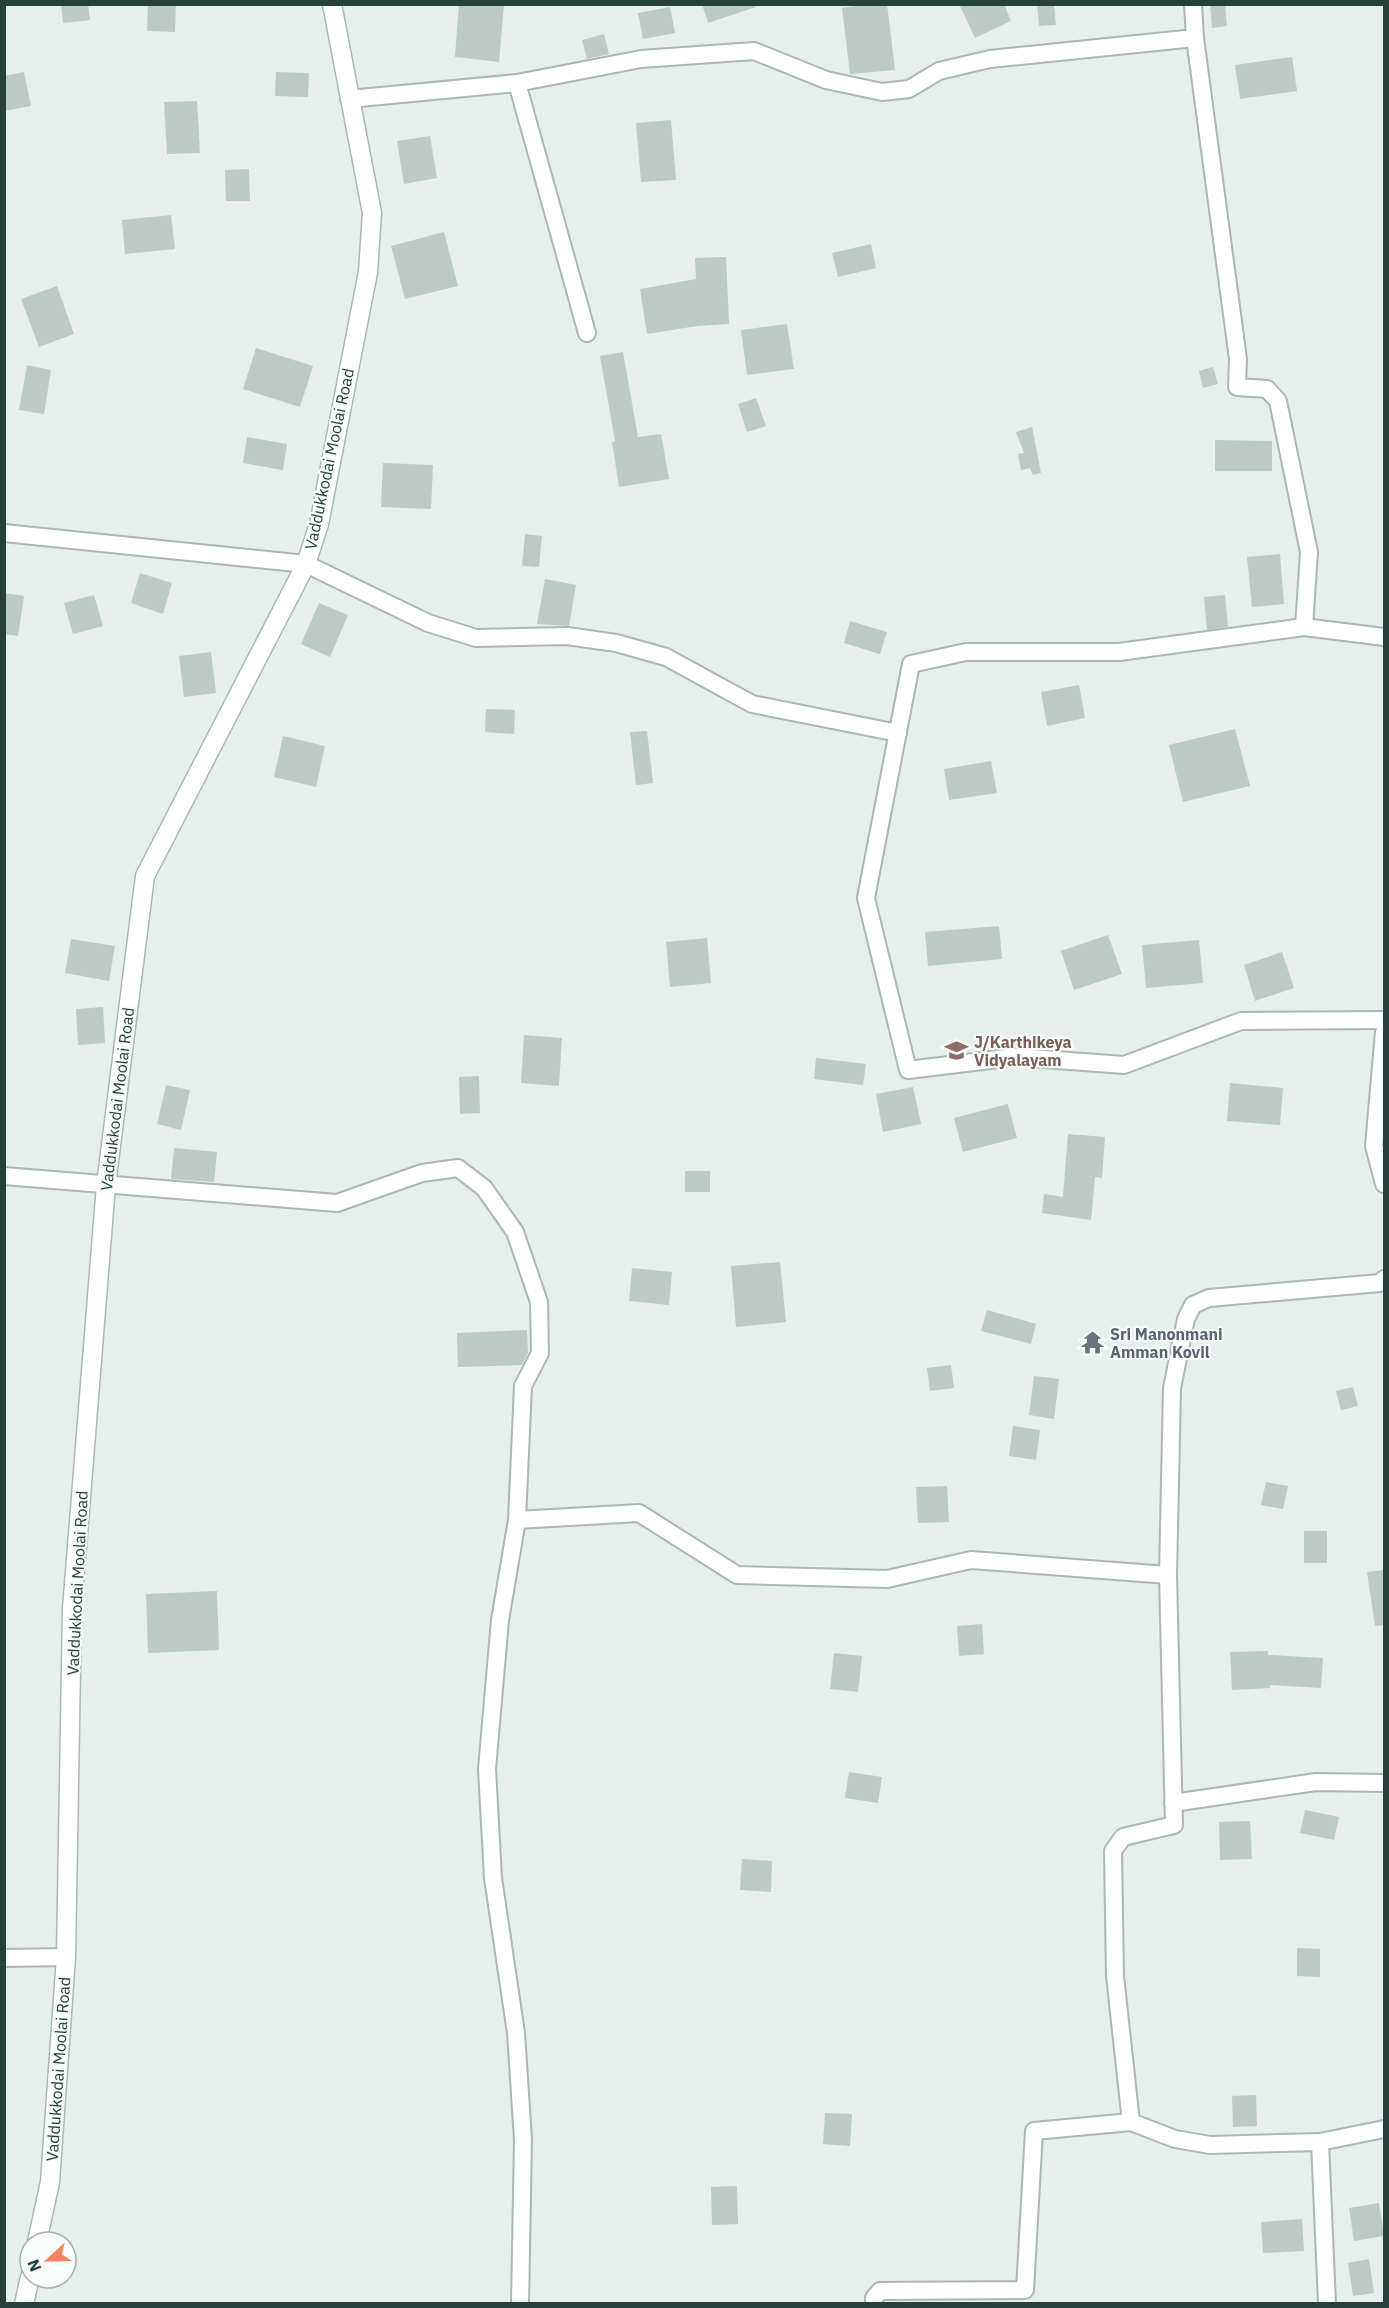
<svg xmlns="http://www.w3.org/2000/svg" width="1389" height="2308" font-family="'IBM Plex Sans',sans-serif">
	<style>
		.building { fill: #bbcac4 }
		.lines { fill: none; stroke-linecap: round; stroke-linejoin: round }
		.street-casing { stroke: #a8b8b2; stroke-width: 20 }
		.secondary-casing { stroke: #a4bbb3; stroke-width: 21 }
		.street { stroke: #fff; stroke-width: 16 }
		.secondary { stroke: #fff; stroke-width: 18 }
		.labels { text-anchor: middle; stroke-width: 4.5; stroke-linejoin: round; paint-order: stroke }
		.street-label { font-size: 16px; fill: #24423a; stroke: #f7fbf9 }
		.education-label { font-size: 16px; font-weight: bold; fill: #785e54; stroke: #f7fbf9; text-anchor: start }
		.worship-label { font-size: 16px; font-weight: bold; fill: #5b616d; stroke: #f7fbf9; text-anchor: start }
	</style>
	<rect width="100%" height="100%" fill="#e6efeb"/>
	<!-- building -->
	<g class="building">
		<path d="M 61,4 L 88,4 L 90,20 L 63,23 Z"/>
		<path d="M 148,4 L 176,4 L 175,32 L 147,31 Z"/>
		<path d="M 459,4 L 504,4 L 499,62 L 455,57 Z"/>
		<path d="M 702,4 L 755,4 L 756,7 L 708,23 Z"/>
		<path d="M 871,4 L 887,4 L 895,70 L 850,74 L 842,8 Z"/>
		<path d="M 959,4 L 1004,4 L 1011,21 L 975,38 Z"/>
		<path d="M 1037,4 L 1054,4 L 1056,25 L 1039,26 Z"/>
		<path d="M 1210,4 L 1225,4 L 1227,26 L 1212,28 Z"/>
		<path d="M 670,7 L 675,33 L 643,39 L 638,13 Z"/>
		<path d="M 604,34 L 609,54 L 587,59 L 582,40 Z"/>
		<path d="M 1292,57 L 1297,91 L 1240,99 L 1235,65 Z"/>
		<path d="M 24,72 L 31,106 L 4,111 L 4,76 Z"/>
		<path d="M 276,72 L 309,73 L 308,97 L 275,96 Z"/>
		<path d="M 197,101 L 200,153 L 167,154 L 164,102 Z"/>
		<path d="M 671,120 L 676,180 L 641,182 L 636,123 Z"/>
		<path d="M 430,136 L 437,178 L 404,184 L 397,141 Z"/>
		<path d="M 249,169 L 250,201 L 226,201 L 225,170 Z"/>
		<path d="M 171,215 L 175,249 L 125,254 L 122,220 Z"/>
		<path d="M 444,232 L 458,286 L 405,299 L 391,246 Z"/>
		<path d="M 871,244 L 876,268 L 838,277 L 832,253 Z"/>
		<path d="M 726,257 L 729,324 L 697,326 L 647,334 L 640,289 L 696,279 L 695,258 Z"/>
		<path d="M 57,286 L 74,334 L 39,347 L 21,299 Z"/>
		<path d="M 787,324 L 794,369 L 747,375 L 741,330 Z"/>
		<path d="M 256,348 L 313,366 L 300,407 L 243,389 Z"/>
		<path d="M 623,352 L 638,437 L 661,434 L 669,479 L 619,487 L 612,442 L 615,441 L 600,356 Z"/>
		<path d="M 27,365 L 51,370 L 44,414 L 19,410 Z"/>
		<path d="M 1213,367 L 1218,384 L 1203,388 L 1199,371 Z"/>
		<path d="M 756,398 L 766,426 L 747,432 L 738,404 Z"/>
		<path d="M 1032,427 L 1041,473 L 1033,475 L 1030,468 L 1021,470 L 1018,454 L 1024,453 L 1016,432 Z"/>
		<path d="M 247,437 L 287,444 L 283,470 L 243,463 Z"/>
		<path d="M 1215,440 L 1272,441 L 1272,471 L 1215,471 Z"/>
		<path d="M 383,463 L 433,465 L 431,509 L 381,507 Z"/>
		<path d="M 525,534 L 542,536 L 539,567 L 522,566 Z"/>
		<path d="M 1280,554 L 1284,604 L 1252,607 L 1247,557 Z"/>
		<path d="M 140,573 L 172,583 L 163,614 L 131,603 Z"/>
		<path d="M 545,579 L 576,585 L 569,626 L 537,624 Z"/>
		<path d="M 4,593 L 24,596 L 18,636 L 4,634 Z"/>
		<path d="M 94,595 L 103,626 L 73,634 L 64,603 Z"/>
		<path d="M 1225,595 L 1228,627 L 1207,630 L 1204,597 Z"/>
		<path d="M 319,603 L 348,615 L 330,657 L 301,644 Z"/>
		<path d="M 850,621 L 887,632 L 880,654 L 844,643 Z"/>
		<path d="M 211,652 L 216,693 L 184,697 L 179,656 Z"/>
		<path d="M 1079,685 L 1085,718 L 1047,726 L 1041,692 Z"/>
		<path d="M 486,709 L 515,710 L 514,734 L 485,732 Z"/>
		<path d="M 1235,729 L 1250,786 L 1183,802 L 1169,745 Z"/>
		<path d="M 647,731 L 653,783 L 636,785 L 630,732 Z"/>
		<path d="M 283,736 L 325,746 L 316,787 L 274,777 Z"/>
		<path d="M 991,761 L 997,793 L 949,800 L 944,769 Z"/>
		<path d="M 999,926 L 1002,959 L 928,966 L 925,932 Z"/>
		<path d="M 1108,935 L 1122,974 L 1074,990 L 1061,951 Z"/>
		<path d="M 707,938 L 711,983 L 670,987 L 666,942 Z"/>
		<path d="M 71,939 L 115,946 L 109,981 L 65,973 Z"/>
		<path d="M 1199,940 L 1203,983 L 1146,988 L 1142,945 Z"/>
		<path d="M 1282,952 L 1294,988 L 1255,1001 L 1244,965 Z"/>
		<path d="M 103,1007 L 105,1043 L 78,1045 L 76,1009 Z"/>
		<path d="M 524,1035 L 562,1038 L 559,1086 L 521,1083 Z"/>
		<path d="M 816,1058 L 866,1064 L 863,1085 L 814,1079 Z"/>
		<path d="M 479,1076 L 480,1113 L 460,1114 L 459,1077 Z"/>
		<path d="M 1230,1083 L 1283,1088 L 1280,1125 L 1227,1121 Z"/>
		<path d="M 166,1085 L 190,1090 L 181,1130 L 157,1124 Z"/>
		<path d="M 913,1087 L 921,1124 L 883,1132 L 876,1094 Z"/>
		<path d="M 1008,1104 L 1017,1138 L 963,1152 L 954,1118 Z"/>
		<path d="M 1068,1134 L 1105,1137 L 1102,1178 L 1095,1177 L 1091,1220 L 1042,1213 L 1044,1194 L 1063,1197 Z"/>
		<path d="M 174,1148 L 217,1152 L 214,1182 L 171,1179 Z"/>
		<rect x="685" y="1171" width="25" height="21"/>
		<path d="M 780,1262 L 786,1322 L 736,1327 L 731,1266 Z"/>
		<path d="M 632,1268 L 672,1272 L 669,1305 L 629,1301 Z"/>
		<path d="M 987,1310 L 1036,1324 L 1031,1344 L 981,1331 Z"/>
		<path d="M 527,1330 L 528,1353 L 522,1365 L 458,1367 L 457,1333 Z"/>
		<path d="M 951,1365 L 954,1388 L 930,1391 L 927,1368 Z"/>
		<path d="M 1034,1376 L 1059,1379 L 1054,1419 L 1029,1415 Z"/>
		<path d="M 1353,1387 L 1358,1406 L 1341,1410 L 1336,1391 Z"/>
		<path d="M 1013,1426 L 1040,1430 L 1036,1460 L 1009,1456 Z"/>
		<path d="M 1266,1482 L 1288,1486 L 1283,1509 L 1261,1505 Z"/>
		<path d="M 947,1486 L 949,1522 L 918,1523 L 916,1487 Z"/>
		<rect x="1304" y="1531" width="23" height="32"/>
		<path d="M 1384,1570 L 1384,1625 L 1375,1626 L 1367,1572 Z"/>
		<path d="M 217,1591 L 219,1650 L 148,1653 L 146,1594 Z"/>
		<path d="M 982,1624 L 984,1654 L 959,1656 L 957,1626 Z"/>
		<path d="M 1268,1651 L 1268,1655 L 1323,1658 L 1321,1688 L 1270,1685 L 1270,1688 L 1232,1690 L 1230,1652 Z"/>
		<path d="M 834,1653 L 862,1656 L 858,1692 L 830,1689 Z"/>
		<path d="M 849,1772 L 882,1777 L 878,1803 L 845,1798 Z"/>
		<path d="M 1305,1810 L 1339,1817 L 1334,1840 L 1300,1833 Z"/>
		<path d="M 1250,1821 L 1252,1859 L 1220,1860 L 1219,1822 Z"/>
		<path d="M 742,1859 L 772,1861 L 771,1892 L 740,1890 Z"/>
		<path d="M 1297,1948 L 1320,1949 L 1320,1977 L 1297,1976 Z"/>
		<path d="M 1256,2095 L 1257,2126 L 1233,2127 L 1232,2096 Z"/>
		<path d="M 825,2113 L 852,2114 L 850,2146 L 823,2144 Z"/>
		<path d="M 737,2186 L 738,2224 L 712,2225 L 711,2187 Z"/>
		<path d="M 1379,2203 L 1384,2236 L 1354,2241 L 1349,2208 Z"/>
		<path d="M 1302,2219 L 1304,2251 L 1263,2253 L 1261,2222 Z"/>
		<path d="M 1369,2259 L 1374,2293 L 1353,2296 L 1348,2263 Z"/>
	</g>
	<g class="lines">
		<defs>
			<g id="street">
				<path d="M 1193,4 L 1195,38 L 1238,359 L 1237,387 L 1267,389 L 1278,401 L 1309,552 L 1304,627 L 1119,652 L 966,652 L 911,664 L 866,898 L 908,1070 L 1015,1057 L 1124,1065 L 1241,1021 L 1384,1020"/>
				<path d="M 517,83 L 587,333"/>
				<path d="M 349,99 L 517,83 L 641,59 L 754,51 L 826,80 L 882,92 L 909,89 L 939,71 L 990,59 L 1195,38"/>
				<path d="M 4,533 L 306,564 L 428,623 L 476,638 L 567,636 L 616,643 L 666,657 L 752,704 L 898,733"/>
				<path d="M 1304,627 L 1384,637"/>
				<path d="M 1384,1032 L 1374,1146 L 1384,1184"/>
				<path d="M 4,1176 L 337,1203 L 422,1173 L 458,1168 L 484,1188 L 515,1232 L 539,1302 L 540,1353 L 523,1386 L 517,1520 L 500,1620 L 487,1769 L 493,1878 L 516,2033 L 523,2140 L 520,2304"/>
				<path d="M 517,1520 L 639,1513 L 737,1575 L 887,1579 L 971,1560 L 1168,1575"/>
				<path d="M 1173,1803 L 1316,1782 L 1384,1783"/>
				<path d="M 4,1958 L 66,1957"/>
				<path d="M 1131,2122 L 1175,2139 L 1210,2145 L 1320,2142 L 1327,2304"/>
				<path d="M 1320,2142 L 1384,2129"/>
				<path d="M 874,2304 L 874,2298 L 880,2291 L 1025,2290 L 1034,2131 L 1131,2122 L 1115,1976 L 1113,1851 L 1123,1837 L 1174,1825 L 1168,1575 L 1172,1388 L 1186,1319 L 1193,1305 L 1209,1298 L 1380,1283 L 1384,1279"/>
			</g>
			<g id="secondary">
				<path d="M 37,2242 L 50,2182 L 66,1957 L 72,1609 L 106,1185 L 145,876 L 306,564 L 319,524 L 368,272 L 372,213 L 332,4"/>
				<path d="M 24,2304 L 30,2277"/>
			</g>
		</defs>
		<!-- street casing -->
		<use href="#street" class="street-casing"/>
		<!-- secondary casing -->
		<use href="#secondary" class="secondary-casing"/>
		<!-- street -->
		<use href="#street" class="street"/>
		<!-- secondary -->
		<use href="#secondary" class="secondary"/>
	</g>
	<!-- icons -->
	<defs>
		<symbol id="school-bare" viewBox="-9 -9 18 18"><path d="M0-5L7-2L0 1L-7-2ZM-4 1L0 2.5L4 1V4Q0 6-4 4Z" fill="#8d6e63" stroke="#f7fbf9" stroke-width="2.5" paint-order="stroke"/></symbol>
		<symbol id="temple-bare" viewBox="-9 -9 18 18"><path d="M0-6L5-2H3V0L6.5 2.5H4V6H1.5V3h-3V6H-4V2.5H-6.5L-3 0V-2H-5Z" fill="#6b7280" stroke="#f7fbf9" stroke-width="2.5" paint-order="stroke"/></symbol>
	</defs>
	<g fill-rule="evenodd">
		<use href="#school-bare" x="940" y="1034" width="33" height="33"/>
		<use href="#temple-bare" x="1076" y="1326" width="33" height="33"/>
	</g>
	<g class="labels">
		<!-- street labels -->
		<g class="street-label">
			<text transform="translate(329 459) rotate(-78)" y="6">Vaddukkodai Moolai Road</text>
			<text transform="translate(117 1099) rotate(-83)" y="6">Vaddukkodai Moolai Road</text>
			<text transform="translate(77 1583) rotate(-87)" y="6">Vaddukkodai Moolai Road</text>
			<text transform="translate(58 2069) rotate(-86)" y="6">Vaddukkodai Moolai Road</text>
		</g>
		<!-- education labels -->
		<g class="education-label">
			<text x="974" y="1048">J/Karthikeya<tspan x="974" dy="18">Vidyalayam</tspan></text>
		</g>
		<!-- worship labels -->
		<g class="worship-label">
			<text x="1110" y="1340">Sri Manonmani<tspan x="1110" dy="18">Amman Kovil</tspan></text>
		</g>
	</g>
	<!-- border -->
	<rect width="1389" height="2308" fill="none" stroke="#24423a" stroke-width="12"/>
	<!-- north arrow -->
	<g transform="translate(48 2260) rotate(248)"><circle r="28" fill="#f7fbf9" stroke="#a3b1ad" stroke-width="1.5"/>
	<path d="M0-4.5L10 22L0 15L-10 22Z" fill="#f4845f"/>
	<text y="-9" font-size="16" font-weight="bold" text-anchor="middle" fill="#24423a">N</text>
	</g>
</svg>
